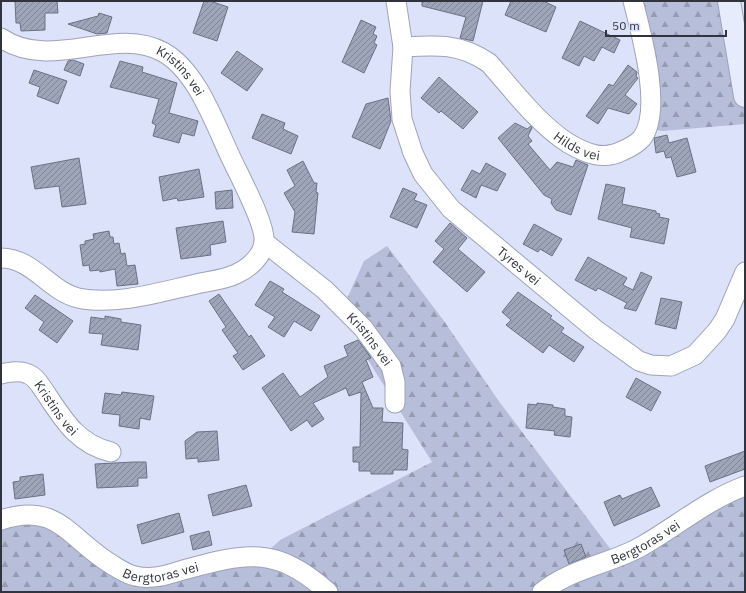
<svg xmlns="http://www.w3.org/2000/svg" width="746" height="593" font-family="'IBM Plex Sans',sans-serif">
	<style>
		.forest { fill: url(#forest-firs) }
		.building { fill: url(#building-hatch); stroke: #6b7185 }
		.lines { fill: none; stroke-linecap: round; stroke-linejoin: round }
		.street-casing { stroke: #9da3b8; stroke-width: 21 }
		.secondary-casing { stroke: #9da3b8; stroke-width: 24 }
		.street { stroke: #fff; stroke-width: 19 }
		.secondary { stroke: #e7ecfd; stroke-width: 22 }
		.labels { text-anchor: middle; stroke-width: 3; stroke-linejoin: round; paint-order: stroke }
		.street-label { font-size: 13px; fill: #31343d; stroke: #dce2f9 }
	</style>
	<defs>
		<pattern id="forest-firs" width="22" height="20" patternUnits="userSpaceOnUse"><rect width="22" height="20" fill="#b6bed9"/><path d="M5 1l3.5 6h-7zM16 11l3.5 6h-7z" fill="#959bb1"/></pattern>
		<pattern id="building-hatch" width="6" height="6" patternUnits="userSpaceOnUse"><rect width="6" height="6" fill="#9ea4b9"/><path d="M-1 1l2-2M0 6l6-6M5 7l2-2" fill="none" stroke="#818698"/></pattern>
	</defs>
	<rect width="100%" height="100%" fill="#dce2f9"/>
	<!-- forest -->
	<g class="forest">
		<path d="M 644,1 L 732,1 L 745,60 L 745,124 L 663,131 L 645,129 L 638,28 Z"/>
		<path d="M 387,246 L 444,321 L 498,400 L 612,551 L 745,493 L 745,592 L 1,592 L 1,525 L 24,517 L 102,555 L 172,577 L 263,556 L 280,540 L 432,462 L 366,357 L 345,303 L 364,261 Z"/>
	</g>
	<!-- building -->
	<g class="building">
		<path d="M 15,1 L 57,1 L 58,13 L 45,13 L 45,30 L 21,31 L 20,23 L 16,23 Z"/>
		<path d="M 204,1 L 210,1 L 228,7 L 217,41 L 193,33 Z"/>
		<path d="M 422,1 L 483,1 L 473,41 L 460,38 L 466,17 L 422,6 Z"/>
		<path d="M 511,1 L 543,1 L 556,7 L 546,32 L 505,15 Z"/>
		<path d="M 99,13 L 112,17 L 107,33 L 97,34 L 68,24 L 98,16 Z"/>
		<path d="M 361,20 L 376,27 L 373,34 L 377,36 L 374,43 L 377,45 L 364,73 L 342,62 Z"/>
		<path d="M 580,21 L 620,40 L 614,53 L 602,47 L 594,61 L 584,56 L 579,66 L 562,58 Z"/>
		<path d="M 237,51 L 263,69 L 247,91 L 221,73 Z"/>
		<path d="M 73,60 L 84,64 L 80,76 L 64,70 L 68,61 Z"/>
		<path d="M 120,61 L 143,67 L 142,72 L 177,83 L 169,113 L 198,121 L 194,136 L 182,133 L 179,143 L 153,136 L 156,125 L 152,123 L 159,99 L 110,87 Z"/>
		<path d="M 628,65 L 637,72 L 636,77 L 638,78 L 625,95 L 637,104 L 629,114 L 608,108 L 598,124 L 586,116 L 609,84 L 613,86 Z"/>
		<path d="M 34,70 L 67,81 L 58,104 L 37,96 L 40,87 L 29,83 Z"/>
		<path d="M 439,77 L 478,112 L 463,129 L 441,111 L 439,113 L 421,98 Z"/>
		<path d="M 388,98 L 391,121 L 380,149 L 352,137 L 366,104 Z"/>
		<path d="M 262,114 L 285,123 L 283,129 L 298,136 L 291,154 L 252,138 Z"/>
		<path d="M 515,123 L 527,129 L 531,126 L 532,128 L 528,136 L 532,141 L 528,144 L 550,170 L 557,162 L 573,167 L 576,160 L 588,165 L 571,215 L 556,210 L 551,203 L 552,199 L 544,195 L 498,138 Z"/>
		<path d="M 667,135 L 669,143 L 687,138 L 696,172 L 677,177 L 671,157 L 666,158 L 664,151 L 656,153 L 654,138 Z"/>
		<path d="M 79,158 L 86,204 L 62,207 L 59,186 L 35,189 L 31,167 Z"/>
		<path d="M 303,161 L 314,183 L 317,183 L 316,192 L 318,193 L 314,234 L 292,232 L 295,212 L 284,193 L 295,186 L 287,170 Z"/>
		<path d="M 486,163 L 506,174 L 497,191 L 481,185 L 476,198 L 461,190 L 472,170 L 480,174 Z"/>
		<path d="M 199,169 L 204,197 L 178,201 L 177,198 L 163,201 L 159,177 Z"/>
		<path d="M 606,184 L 625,188 L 622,204 L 656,211 L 656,213 L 660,214 L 659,217 L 669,219 L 664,244 L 630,237 L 632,228 L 598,219 Z"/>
		<path d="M 403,188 L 417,194 L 414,200 L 427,205 L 417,228 L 390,217 Z"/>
		<path d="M 232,190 L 233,208 L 216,209 L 215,192 Z"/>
		<path d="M 223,221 L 226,242 L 210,245 L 211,255 L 181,259 L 176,228 Z"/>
		<path d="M 450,223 L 467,238 L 458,249 L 485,272 L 467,292 L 433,262 L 444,249 L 435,241 Z"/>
		<path d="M 534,224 L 562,239 L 552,256 L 540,249 L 538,252 L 523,244 Z"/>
		<path d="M 109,231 L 110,237 L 113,237 L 114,244 L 119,243 L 121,254 L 125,253 L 127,266 L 135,265 L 138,284 L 117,286 L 115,269 L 100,272 L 100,270 L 90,271 L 89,265 L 83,266 L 80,245 L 85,244 L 85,241 L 94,239 L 93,234 Z"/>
		<path d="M 588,257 L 627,278 L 623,285 L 633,290 L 641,272 L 652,277 L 636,311 L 624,308 L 627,303 L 598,288 L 596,291 L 575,280 Z"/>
		<path d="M 270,281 L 284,289 L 282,292 L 320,316 L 311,331 L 294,321 L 284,337 L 268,327 L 275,317 L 255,305 Z"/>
		<path d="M 518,292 L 552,316 L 550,318 L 564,328 L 561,332 L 584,347 L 574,362 L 549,345 L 543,353 L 506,325 L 511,320 L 502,312 Z"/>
		<path d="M 219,294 L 249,337 L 251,335 L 265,356 L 243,370 L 233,356 L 238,353 L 222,330 L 226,327 L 209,301 Z"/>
		<path d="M 35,295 L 73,321 L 57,343 L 39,330 L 44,322 L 25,308 Z"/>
		<path d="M 661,298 L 682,302 L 676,329 L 655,324 Z"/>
		<path d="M 105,316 L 121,319 L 121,322 L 141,325 L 138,350 L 101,345 L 103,334 L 89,333 L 91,317 L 105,319 Z"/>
		<path d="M 358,340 L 371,358 L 366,360 L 373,377 L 362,382 L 373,408 L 383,408 L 382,422 L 403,423 L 402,449 L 408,450 L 407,470 L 393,470 L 393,474 L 371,474 L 371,471 L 359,471 L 359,462 L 353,462 L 353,447 L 360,447 L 361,392 L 349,396 L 346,388 L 313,403 L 324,419 L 312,427 L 307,420 L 291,431 L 262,388 L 283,373 L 300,397 L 328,377 L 324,366 L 348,356 L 344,346 Z"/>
		<path d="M 636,378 L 661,392 L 651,411 L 626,397 Z"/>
		<path d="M 122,392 L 154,396 L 150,420 L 140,418 L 139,429 L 119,426 L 120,415 L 102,413 L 105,393 L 121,395 Z"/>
		<path d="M 537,403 L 553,405 L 553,407 L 565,409 L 565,416 L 572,417 L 570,437 L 554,435 L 555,431 L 526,428 L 528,404 L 537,405 Z"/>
		<path d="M 217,431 L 219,460 L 198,462 L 198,458 L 186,459 L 185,441 L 197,432 Z"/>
		<path d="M 745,451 L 745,469 L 710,482 L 705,466 Z"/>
		<path d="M 134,462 L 146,462 L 147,478 L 138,478 L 138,486 L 97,488 L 95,464 Z"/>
		<path d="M 43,474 L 45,495 L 15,499 L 13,482 L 20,481 L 20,477 Z"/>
		<path d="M 246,485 L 252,506 L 213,516 L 208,495 Z"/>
		<path d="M 651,487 L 660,506 L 614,526 L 604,502 L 620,495 L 622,499 Z"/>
		<path d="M 179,513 L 184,532 L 142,544 L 137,525 Z"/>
		<path d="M 209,531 L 212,545 L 193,550 L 190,536 Z"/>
		<path d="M 581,544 L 586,557 L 569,564 L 564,550 Z"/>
	</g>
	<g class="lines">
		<defs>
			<g id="street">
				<path id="s1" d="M 396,1 L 403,47 L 400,91 L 402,119 L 413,153 L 423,174 L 451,209 L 596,330 L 639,361 L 651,365 L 671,366 L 695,355 L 717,331 L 725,319 L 745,272"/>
				<path id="s2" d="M 1,38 C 51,72 114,25 163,52 C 201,73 218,135 238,172 C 245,187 266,227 264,242 C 263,256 248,269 236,274 C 224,280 209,281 196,284 C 161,292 114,306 78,298 C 49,291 33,258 1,258"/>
				<path id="s3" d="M 403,47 C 436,45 460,43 489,63 C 512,89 538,124 568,143 C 585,153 603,161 622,151 C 629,148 637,144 642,138 C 663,110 641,33 633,1"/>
				<path id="s4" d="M 264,242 L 325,290 L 363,328 L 391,366 L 395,382 L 395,403"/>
				<path id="s5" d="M 1,374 C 10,372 20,370 28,374 C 36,377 40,385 45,392 C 63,419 77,444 111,452"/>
				<path id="s6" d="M 1,520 C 58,501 69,539 111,564 C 119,569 126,574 135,576 C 152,580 167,575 183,570 C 246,553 275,545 328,592"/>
				<path id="s7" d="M 542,592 C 571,568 611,564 642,546 C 677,526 707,500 745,486"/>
			</g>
			<path id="secondary" d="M 729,1 L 745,96"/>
		</defs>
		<!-- street casing -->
		<use href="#street" class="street-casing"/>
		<!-- secondary casing -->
		<use href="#secondary" class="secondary-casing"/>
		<!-- street -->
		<use href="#street" class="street"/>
		<!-- secondary -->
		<use href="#secondary" class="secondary"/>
	</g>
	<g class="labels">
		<!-- street labels -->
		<g class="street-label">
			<text dy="5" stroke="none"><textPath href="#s2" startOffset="192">Kristins vei</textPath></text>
			<text dy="5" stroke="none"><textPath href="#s3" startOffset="212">Hilds vei</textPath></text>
			<text dy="5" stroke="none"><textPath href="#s1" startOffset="311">Tyres vei</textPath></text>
			<text dy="5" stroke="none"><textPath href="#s4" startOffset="144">Kristins vei</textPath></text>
			<text dy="5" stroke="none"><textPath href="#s5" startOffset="72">Kristins vei</textPath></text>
			<text dy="5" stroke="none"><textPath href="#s7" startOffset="115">Bergtoras vei</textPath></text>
			<text dy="5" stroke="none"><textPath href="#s6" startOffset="179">Bergtoras vei</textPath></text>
		</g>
	</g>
	<!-- border -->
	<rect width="746" height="593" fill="none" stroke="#31343d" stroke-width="4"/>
	<!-- scale -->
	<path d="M606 30v6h120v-6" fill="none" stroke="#31343d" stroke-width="2"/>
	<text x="612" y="30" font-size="12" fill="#31343d" stroke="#dce2f9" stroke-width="3" paint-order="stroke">50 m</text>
</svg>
